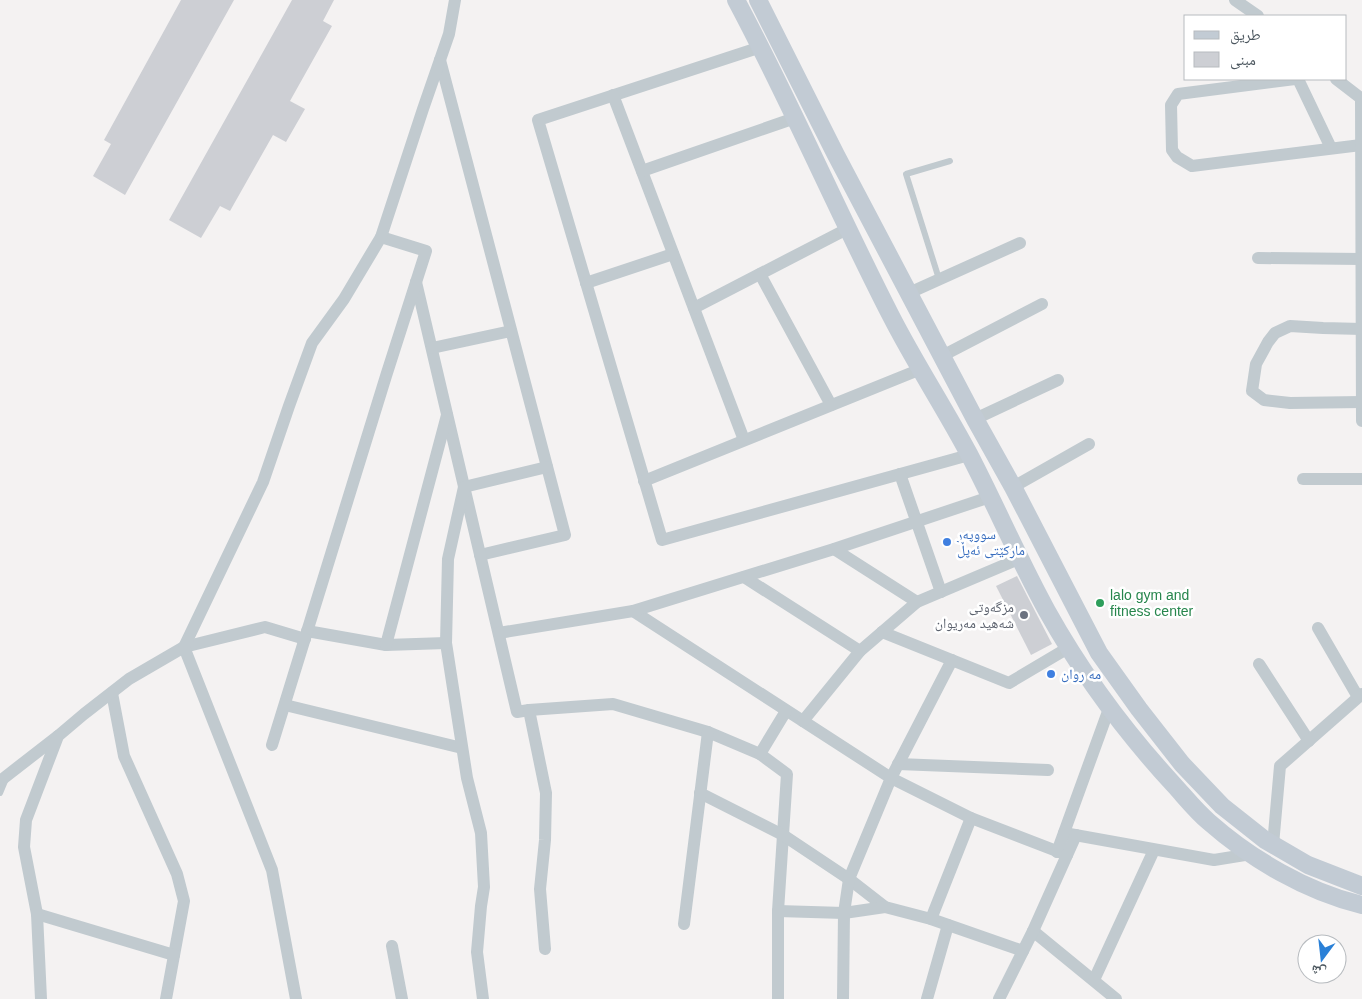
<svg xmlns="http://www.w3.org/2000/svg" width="1362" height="999" font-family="Arial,'Noto Naskh Arabic',sans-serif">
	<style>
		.building { fill: #cdcfd4 }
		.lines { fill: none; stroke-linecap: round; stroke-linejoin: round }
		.lane { stroke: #c1cacf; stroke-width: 6 }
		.street { stroke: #c1cacf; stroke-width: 12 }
		.secondary { stroke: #c2cbd4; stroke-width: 18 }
		.shop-dot { fill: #3f7fe0; stroke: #fff; stroke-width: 2 }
		.leisure-dot { fill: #2e9e5b; stroke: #fff; stroke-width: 2 }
		.worship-dot { fill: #6b7280; stroke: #fff; stroke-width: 2 }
		.labels { text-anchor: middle; stroke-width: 5; stroke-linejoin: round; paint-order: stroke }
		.shop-label { font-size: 14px; fill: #366cbe; stroke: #fff; text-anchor: start }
		.leisure-label { font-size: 14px; fill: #27864d; stroke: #fff; text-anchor: start }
		.worship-label { font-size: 14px; fill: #5b616d; stroke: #fff; text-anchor: end }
	</style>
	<rect width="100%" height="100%" fill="#f4f2f2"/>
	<!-- building -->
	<g class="building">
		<path d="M 181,0 L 234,0 L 125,195 L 93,176 L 111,144 L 104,140 Z"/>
		<path d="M 292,0 L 334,0 L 323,21 L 332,26 L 290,101 L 305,109 L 286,142 L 273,135 L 230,211 L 220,206 L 201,238 L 169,220 Z"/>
		<path d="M 1017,576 L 1052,644 L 1031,655 L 996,586 Z"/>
	</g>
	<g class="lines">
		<!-- lane -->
		<g class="lane">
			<path d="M 939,279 L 906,174 L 950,161"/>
			<path d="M 0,793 L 5,781"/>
		</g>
		<!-- street -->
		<g class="street">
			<path d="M 1235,0 L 1258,16"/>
			<path d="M 761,47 L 538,120 L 662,540 L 969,455"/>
			<path d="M 440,60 L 565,535 L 480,555"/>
			<path d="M 1295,79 L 1178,94 L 1171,105 L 1172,150 L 1177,157 L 1192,166 L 1361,145"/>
			<path d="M 1298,79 L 1331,148"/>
			<path d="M 1336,79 L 1362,99"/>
			<path d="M 613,95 L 744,440"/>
			<path d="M 1361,98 L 1362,421"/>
			<path d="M 642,171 L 795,118"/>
			<path d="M 1258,258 L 1362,259"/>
			<path d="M 760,274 L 831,405"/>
			<path d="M 416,282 L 517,712 L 529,710 L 613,704 L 708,732 L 760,754 L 787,774 L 778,911 L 778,999"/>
			<path d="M 586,283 L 673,254"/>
			<path d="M 909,293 L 1020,243"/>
			<path d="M 694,308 L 849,228"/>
			<path d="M 1362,329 L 1323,328 L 1290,326 L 1275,333 L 1268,342 L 1256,364 L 1252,391 L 1264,400 L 1290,403 L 1362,402"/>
			<path d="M 432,348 L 511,331"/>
			<path d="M 942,356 L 1042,304"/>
			<path d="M 975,419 L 1058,380"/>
			<path d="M 900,474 L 941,592"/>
			<path d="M 1303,479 L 1362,479"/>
			<path d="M 644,481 L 921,369"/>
			<path d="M 1013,487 L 1089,444"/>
			<path d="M 834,549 L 917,602"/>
			<path d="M 744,577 L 860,651"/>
			<path d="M 633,611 L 891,778 L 971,818 L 1067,855"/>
			<path d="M 1318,628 L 1358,697"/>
			<path d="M 307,631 L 386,645 L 446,643"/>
			<path d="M 882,632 L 1009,683 L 1068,648"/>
			<path d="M 499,633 L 633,611 L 834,549 L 990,497"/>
			<path d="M 386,645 L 447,415"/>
			<path d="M 1259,664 L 1309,741"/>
			<path d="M 112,693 L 124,756 L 177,874 L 184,901 L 166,999"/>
			<path d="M 285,705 L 462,748"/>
			<path d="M 529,710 L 546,793 L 545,840 L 540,889 L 545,949"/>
			<path d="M 803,721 L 860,651 L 917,602 L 1021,558"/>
			<path d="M 272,745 L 386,376 L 426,251 L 381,237"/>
			<path d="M 760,754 L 786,711"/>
			<path d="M 898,764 L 1048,770"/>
			<path d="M 0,781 L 58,736"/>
			<path d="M 700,793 L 783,835 L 849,879 L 885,907 L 931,919 L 1023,951"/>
			<path d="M 1064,833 L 1214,860 L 1251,854"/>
			<path d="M 1273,845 L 1280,766 L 1362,694"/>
			<path d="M 1057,852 L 1110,706"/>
			<path d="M 778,911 L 844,913 L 885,907"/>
			<path d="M 37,914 L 174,955"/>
			<path d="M 931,919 L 971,818"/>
			<path d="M 684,924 L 708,732"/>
			<path d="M 1033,931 L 1116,999"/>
			<path d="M 392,946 L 402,999"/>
			<path d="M 1094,980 L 1154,850"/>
			<path d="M 41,999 L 37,914 L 24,847 L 26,820 L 58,736 L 84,714 L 129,679 L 184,647 L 265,627 L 305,639"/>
			<path d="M 296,999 L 272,870 L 184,647 L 263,482 L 289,406 L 312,343 L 344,299 L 381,237 L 423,109 L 449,34 L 455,0"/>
			<path d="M 483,999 L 477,952 L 481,906 L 484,887 L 481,833 L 467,778 L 446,643 L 448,559 L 464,487 L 547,467"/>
			<path d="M 843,999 L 844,913 L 849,879 L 891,778 L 952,660"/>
			<path d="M 927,999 L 948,925"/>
			<path d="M 999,999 L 1033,931 L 1076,835"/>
		</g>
		<!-- secondary -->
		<g class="secondary">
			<path d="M 736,0 C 791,103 837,211 891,316 C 915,363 944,407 969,454 C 996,506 1019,560 1047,611 C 1081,672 1127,734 1174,785 C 1185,797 1196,811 1209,822 C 1251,859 1307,892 1362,905"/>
			<path d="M 758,0 L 836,155 L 975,419 L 1013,487 L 1099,653 L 1139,709 L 1182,764 L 1222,806 L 1265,840 L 1308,865 L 1362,886"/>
		</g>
	</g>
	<!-- markers -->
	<g class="shop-dot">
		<circle cx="947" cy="542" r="5"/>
		<circle cx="1051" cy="674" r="5"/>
	</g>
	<circle class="leisure-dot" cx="1100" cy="603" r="5"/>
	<circle class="worship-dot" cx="1024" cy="615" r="5"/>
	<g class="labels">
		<!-- shop labels -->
		<g class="shop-label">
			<text x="957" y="539">سووپەر<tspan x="957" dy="16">مارکێتی ئەپڵ</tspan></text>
			<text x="1061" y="679">مه روان</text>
		</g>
		<!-- leisure labels -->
		<g class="leisure-label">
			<text x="1110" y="600">lalo gym and<tspan x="1110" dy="16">fitness center</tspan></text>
		</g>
		<!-- worship labels -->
		<g class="worship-label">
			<text x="1014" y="612">مزگەوتی<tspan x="1014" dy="16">شەھید مەریوان</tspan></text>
		</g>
	</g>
	<!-- legend -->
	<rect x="1184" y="15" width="162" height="65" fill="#ffffff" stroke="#b7bbbf"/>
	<rect x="1194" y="31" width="25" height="8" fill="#c2cbd4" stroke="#b7bbbf"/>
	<text x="1230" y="40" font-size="15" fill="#4b565e">طريق</text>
	<rect x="1194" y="52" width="25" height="15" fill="#cdcfd4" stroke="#b7bbbf"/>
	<text x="1230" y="65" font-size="15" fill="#4b565e">مبنى</text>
	<!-- north arrow -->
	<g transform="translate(1322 959) rotate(195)"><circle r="24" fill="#ffffff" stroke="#b7bbbf"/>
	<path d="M0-4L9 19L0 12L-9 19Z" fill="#2a80d7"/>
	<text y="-8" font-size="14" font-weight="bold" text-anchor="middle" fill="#4b565e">ش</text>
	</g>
</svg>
